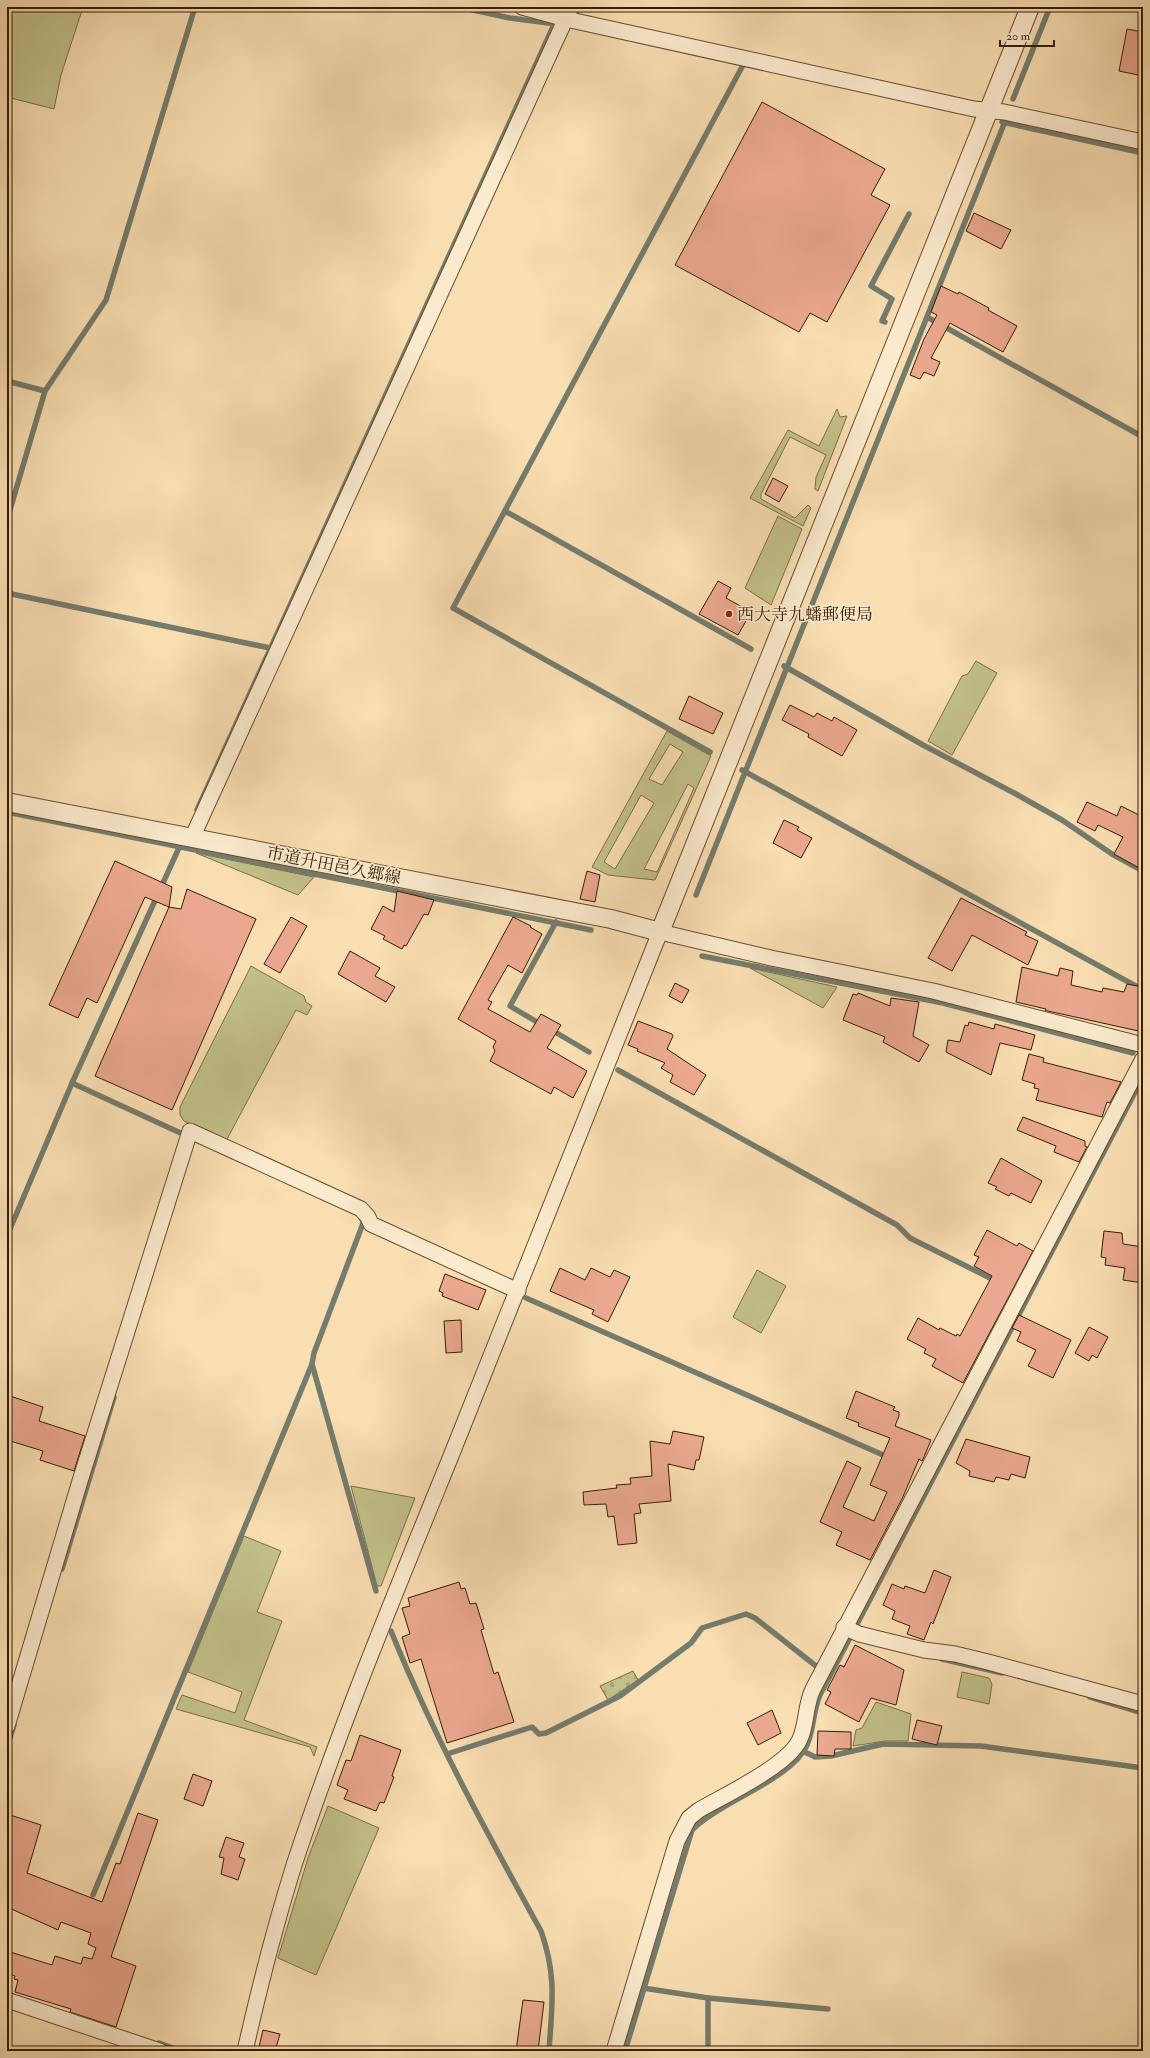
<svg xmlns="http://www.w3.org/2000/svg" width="1150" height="2058" font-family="'IM FELL Double Pica','Noto Serif JP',serif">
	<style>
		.green { fill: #c2c089; stroke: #7c6e46; fill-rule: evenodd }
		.cemetery { fill: url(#cemetery-stones); stroke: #7c6e46 }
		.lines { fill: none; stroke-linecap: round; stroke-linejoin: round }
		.stream { stroke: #757c6c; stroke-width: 5.5 }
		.building { fill: #eba890; stroke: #361d02 }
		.minor-casing { stroke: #674d2e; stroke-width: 17 }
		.tertiary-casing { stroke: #674d2e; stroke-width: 20 }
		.minor { stroke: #fbeacd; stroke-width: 15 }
		.tertiary { stroke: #fbeacd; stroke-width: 18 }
		.poi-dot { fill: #8f2418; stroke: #fbeacd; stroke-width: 1.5 }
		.labels { text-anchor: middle; stroke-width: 3; stroke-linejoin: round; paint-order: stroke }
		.poi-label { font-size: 17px; fill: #361d02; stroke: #fbeacd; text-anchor: start }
		.street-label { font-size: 17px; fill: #361d02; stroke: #fbeacd }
	</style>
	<defs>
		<pattern id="cemetery-stones" width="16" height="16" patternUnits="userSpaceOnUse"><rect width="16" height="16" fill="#c2c089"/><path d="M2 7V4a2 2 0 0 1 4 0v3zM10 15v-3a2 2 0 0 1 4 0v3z" fill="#a7a575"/></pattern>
	</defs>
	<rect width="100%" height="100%" fill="#f9deb2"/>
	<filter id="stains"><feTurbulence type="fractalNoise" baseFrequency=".005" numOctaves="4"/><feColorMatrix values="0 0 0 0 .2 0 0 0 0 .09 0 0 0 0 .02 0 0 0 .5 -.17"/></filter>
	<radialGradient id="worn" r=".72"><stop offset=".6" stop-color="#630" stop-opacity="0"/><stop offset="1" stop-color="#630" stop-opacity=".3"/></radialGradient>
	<!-- green -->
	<g class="green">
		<path d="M 7,7 L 83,7 L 61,75 L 54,109 L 7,97 Z"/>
		<path d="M 837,409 L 840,417 L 847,416 L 818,491 L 815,489 L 816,477 L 826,455 L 790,437 L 761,494 L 761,499 L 795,518 L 808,505 L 811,508 L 803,526 L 750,498 L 788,430 L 819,446 Z"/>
		<path d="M 778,516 L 802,529 L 771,605 L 745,588 Z"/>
		<path d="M 976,661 L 997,673 L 952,755 L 928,741 L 962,676 L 968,674 Z"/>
		<path d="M 667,731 L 711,756 L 655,880 L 608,875 L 592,867 ZM 670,744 L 683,752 L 662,785 L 649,779 ZM 688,784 L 694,788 L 657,872 L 644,869 ZM 641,795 L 654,803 L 615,869 L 604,862 Z"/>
		<path d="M 196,853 L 314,877 L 298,895 Z"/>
		<path d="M 251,966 L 304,996 L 306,1002 L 312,1006 L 307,1015 L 296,1010 L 226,1141 L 184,1121 L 180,1115 L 180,1107 Z"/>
		<path d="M 750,968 L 837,987 L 823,1008 Z"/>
		<path d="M 757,1270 L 786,1286 L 761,1333 L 733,1317 Z"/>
		<path d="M 351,1486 L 415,1498 L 381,1586 L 377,1586 Z"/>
		<path d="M 244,1536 L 281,1551 L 257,1612 L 282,1621 L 244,1720 L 317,1747 L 314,1756 L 310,1747 L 176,1709 L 182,1695 L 235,1713 L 242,1692 L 188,1672 Z"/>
		<path d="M 962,1672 L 989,1678 L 992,1684 L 989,1704 L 957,1697 Z"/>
		<path d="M 876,1702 L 911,1714 L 908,1741 L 885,1741 L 853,1746 L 856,1730 L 862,1728 Z"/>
		<path d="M 328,1806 L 379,1828 L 316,1975 L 278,1958 L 308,1858 Z"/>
	</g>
	<!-- cemetery -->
	<path class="cemetery" d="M 633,1671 L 638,1680 L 608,1700 L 600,1686 Z"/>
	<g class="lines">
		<!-- stream -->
		<g class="stream">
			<path d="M 459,7 L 510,18 L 556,24"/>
			<path d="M 1013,99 L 1050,7"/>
			<path d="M 1002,122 L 1143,153"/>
			<path d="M 927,317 L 1143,437"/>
			<path d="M 885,322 L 882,321 L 892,299 L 871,286 L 909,214"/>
			<path d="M 7,381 L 45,391"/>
			<path d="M 505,511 L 751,649"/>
			<path d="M 7,520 L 45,391 L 106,300 L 195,7"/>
			<path d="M 7,593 L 270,648"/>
			<path d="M 784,666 L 923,745 L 1016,794 L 1062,820 L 1112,854 L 1143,871"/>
			<path d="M 710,752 L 453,608 L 743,65"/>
			<path d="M 742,770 L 1143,990"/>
			<path d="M 197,810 L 562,7"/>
			<path d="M 7,812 L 591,930"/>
			<path d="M 696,895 L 1006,119"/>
			<path d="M 702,956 L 943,1003 L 1133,1053"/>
			<path d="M 542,1025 L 510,1006 L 556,922"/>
			<path d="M 550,1029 L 589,1052"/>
			<path d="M 618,1070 L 897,1225 L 910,1238 L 996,1281"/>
			<path d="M 72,1083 L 187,1136"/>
			<path d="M 361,1218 L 363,1221 L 362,1226 L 314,1353 L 312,1364 L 376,1591"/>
			<path d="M 7,1236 L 72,1083 L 183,839"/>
			<path d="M 526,1298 L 890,1458"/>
			<path d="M 62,1569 L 114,1397"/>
			<path d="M 391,1631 C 433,1735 487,1833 541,1931 C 557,1976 552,2005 549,2051"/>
			<path d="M 942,1659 L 1002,1673"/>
			<path d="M 1090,1697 L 1143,1713"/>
			<path d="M 7,1747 L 14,1725"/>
			<path d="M 803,1751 L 815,1757 L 831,1756 L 883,1744 L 981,1746 L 1143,1768"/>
			<path d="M 447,1754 L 532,1727 L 539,1734 L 546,1733 L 620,1696 L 691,1643 L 702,1628 L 746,1614 L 755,1618 L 816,1666"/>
			<path d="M 93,1895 L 312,1364"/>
			<path d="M 643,1988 L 708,1998 L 708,2051"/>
			<path d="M 708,1998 L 828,2009"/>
			<path d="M 159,2043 L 181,2051"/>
			<path d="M 625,2051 L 692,1830 C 721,1801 791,1780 807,1745 C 814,1729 813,1711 820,1695 L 1143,1077"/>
		</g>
	</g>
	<!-- building -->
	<g class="building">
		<path d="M 1127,29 L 1143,32 L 1143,76 L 1119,71 Z"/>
		<path d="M 762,102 L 885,169 L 871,195 L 890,205 L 827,322 L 810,313 L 799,332 L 675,265 Z"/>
		<path d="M 974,213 L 1011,230 L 1001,249 L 966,231 Z"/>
		<path d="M 941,286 L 958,294 L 959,292 L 989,308 L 988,310 L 1017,326 L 1003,352 L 950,323 L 931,358 L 940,362 L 934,376 L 924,372 L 920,379 L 910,375 L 924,339 L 937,315 L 931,312 Z"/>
		<path d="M 773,478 L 788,486 L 779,502 L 765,494 Z"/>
		<path d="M 718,581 L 731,588 L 726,598 L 751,612 L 738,635 L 699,614 Z"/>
		<path d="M 689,696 L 723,713 L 713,734 L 679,719 Z"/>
		<path d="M 790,705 L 814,717 L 817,713 L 832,721 L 834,717 L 857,730 L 842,756 L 808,737 L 809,734 L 782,720 Z"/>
		<path d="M 1087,802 L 1117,816 L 1121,806 L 1143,817 L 1143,870 L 1114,854 L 1123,837 L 1098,825 L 1095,831 L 1077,822 Z"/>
		<path d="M 784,820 L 799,827 L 797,830 L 812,838 L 801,858 L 773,843 Z"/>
		<path d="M 115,861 L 172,887 L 169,907 L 181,909 L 187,889 L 256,919 L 172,1110 L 95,1076 L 169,907 L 145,897 L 97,1003 L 87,998 L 78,1018 L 49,1005 Z"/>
		<path d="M 587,871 L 600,875 L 595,902 L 580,899 Z"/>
		<path d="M 397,891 L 434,900 L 428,915 L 424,914 L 406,946 L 404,945 L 402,949 L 383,939 L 385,936 L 371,929 L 383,906 L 394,912 Z"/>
		<path d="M 961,898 L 1027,932 L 1025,935 L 1038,941 L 1028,965 L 972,935 L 952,971 L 928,958 Z"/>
		<path d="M 291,917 L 307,926 L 280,973 L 264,964 Z"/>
		<path d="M 513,917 L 531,926 L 530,927 L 542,934 L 522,973 L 508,965 L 488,1000 L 492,1002 L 488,1009 L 530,1032 L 541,1014 L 561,1025 L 547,1048 L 587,1071 L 573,1098 L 554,1087 L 551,1094 L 490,1061 L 495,1051 L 493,1047 L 496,1041 L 458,1019 Z"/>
		<path d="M 350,951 L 380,968 L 375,976 L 395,987 L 386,1002 L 338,974 Z"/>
		<path d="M 1022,967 L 1058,976 L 1060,968 L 1073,971 L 1071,985 L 1102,992 L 1103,988 L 1124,992 L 1127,984 L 1143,987 L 1143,1032 L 1048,1011 L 1045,1011 L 1046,1009 L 1016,1002 Z"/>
		<path d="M 675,983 L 689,990 L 682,1003 L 669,996 Z"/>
		<path d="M 858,993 L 890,1006 L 891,998 L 919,1002 L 913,1036 L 929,1045 L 919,1062 L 883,1042 L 885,1037 L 843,1020 L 853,994 L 857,995 Z"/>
		<path d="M 638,1021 L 672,1034 L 673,1036 L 667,1049 L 706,1075 L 694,1095 L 670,1082 L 673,1075 L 661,1068 L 665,1063 L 637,1051 L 638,1049 L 628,1045 Z"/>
		<path d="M 969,1022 L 994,1029 L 995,1024 L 1035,1035 L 1031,1050 L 1000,1043 L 991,1075 L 946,1052 L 948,1040 L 960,1042 L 965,1025 L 968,1026 Z"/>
		<path d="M 1029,1054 L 1044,1058 L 1043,1062 L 1121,1082 L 1110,1103 L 1107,1102 L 1102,1117 L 1036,1100 L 1039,1089 L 1034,1088 L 1035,1084 L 1022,1080 Z"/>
		<path d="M 1023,1117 L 1085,1141 L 1085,1146 L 1087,1147 L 1079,1162 L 1054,1152 L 1056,1146 L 1017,1130 Z"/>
		<path d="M 1001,1158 L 1042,1181 L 1031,1203 L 1011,1193 L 1009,1196 L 995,1189 L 997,1187 L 988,1183 Z"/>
		<path d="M 987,1230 L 1017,1246 L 1019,1243 L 1033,1251 L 963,1383 L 932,1366 L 936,1359 L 924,1353 L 926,1349 L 907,1339 L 918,1318 L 939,1330 L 940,1328 L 956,1336 L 957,1334 L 960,1336 L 992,1276 L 974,1266 L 979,1257 L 974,1255 Z"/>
		<path d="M 1104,1231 L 1122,1233 L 1123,1244 L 1143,1247 L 1143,1283 L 1123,1280 L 1125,1268 L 1105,1265 L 1106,1258 L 1101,1257 Z"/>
		<path d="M 560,1268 L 585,1280 L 591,1268 L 610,1277 L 614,1270 L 630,1277 L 608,1322 L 592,1314 L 594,1310 L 550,1291 Z"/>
		<path d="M 445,1274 L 486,1290 L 478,1310 L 442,1296 L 443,1293 L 439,1291 Z"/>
		<path d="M 1019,1315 L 1071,1340 L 1053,1378 L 1028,1366 L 1036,1350 L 1017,1341 L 1021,1332 L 1012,1328 Z"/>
		<path d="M 461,1320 L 462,1352 L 446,1353 L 444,1321 Z"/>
		<path d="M 1089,1327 L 1108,1337 L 1097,1358 L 1092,1355 L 1089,1361 L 1075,1353 Z"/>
		<path d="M 856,1391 L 895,1407 L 893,1410 L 899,1412 L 899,1416 L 895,1426 L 931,1440 L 924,1457 L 922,1461 L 919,1459 L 902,1499 L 870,1560 L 836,1545 L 842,1532 L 820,1522 L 847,1461 L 861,1468 L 843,1507 L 874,1521 L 887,1492 L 870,1485 L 890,1438 L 858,1426 L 859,1423 L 846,1418 Z"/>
		<path d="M 7,1395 L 43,1407 L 39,1421 L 85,1436 L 74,1471 L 40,1460 L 43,1451 L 7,1440 Z"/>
		<path d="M 673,1431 L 704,1437 L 699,1460 L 696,1460 L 694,1470 L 668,1464 L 671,1501 L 639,1504 L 641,1513 L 634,1514 L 637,1543 L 618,1545 L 614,1516 L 608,1517 L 606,1504 L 584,1505 L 583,1492 L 617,1488 L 616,1485 L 631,1484 L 630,1478 L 652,1476 L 650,1441 L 670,1444 Z"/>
		<path d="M 966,1439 L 1030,1457 L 1025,1478 L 1011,1474 L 1009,1480 L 996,1477 L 994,1482 L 969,1476 L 970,1471 L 956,1463 Z"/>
		<path d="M 934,1570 L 951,1577 L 933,1624 L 931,1622 L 924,1640 L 907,1634 L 910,1626 L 892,1619 L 895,1611 L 883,1605 L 892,1584 L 904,1589 L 905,1586 L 925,1593 Z"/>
		<path d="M 459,1582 L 461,1589 L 465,1588 L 470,1604 L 476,1603 L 484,1629 L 481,1630 L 494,1674 L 498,1672 L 514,1722 L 447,1743 L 421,1659 L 410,1663 L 402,1637 L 410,1634 L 402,1608 L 410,1606 L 408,1598 Z"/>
		<path d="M 855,1645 L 904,1670 L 896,1705 L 871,1698 L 859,1722 L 825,1704 L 831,1692 L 827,1690 L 840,1665 L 844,1667 Z"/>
		<path d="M 772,1710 L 781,1733 L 758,1745 L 747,1723 Z"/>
		<path d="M 917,1720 L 942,1726 L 937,1745 L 912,1739 Z"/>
		<path d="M 818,1731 L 851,1732 L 851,1749 L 835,1749 L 834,1756 L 817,1755 Z"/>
		<path d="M 360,1735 L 401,1750 L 392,1776 L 394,1777 L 384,1803 L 380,1802 L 376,1811 L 344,1799 L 348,1790 L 337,1785 L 346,1760 L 351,1761 Z"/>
		<path d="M 193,1774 L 212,1781 L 203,1806 L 184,1799 Z"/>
		<path d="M 138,1813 L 158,1820 L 111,1957 L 136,1966 L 116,2027 L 70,2012 L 71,2009 L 15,1992 L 18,1980 L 14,1979 L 15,1976 L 7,1973 L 7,1951 L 52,1965 L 55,1956 L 81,1964 L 83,1957 L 92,1959 L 96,1948 L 88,1944 L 91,1933 L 61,1922 L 58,1930 L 7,1907 L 7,1814 L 41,1825 L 27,1873 L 102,1902 L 116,1863 L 120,1864 Z"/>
		<path d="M 226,1837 L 244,1843 L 239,1857 L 245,1859 L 238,1880 L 221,1874 L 224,1858 L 219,1857 Z"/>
		<path d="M 523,2000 L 544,2002 L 538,2051 L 516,2051 Z"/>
		<path d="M 263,2030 L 280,2034 L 275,2051 L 258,2051 Z"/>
	</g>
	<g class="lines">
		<defs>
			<g id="minor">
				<path d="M 522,7 L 566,19 L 974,109 L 1004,112 L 1143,142"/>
				<path d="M 192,838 L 571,7"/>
				<path d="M 844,1627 L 859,1634 L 924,1650 L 955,1654 L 988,1662 L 1143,1704"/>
				<path d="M 7,1726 L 80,1481 L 190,1131 L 361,1209 L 368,1217 L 371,1224 L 518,1291"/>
				<path d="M 7,2000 L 160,2051"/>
				<path d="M 245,2051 C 259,1989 275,1926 294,1865 C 340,1726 396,1591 451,1456 C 521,1282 590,1107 660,932 L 771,958 L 933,991 L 1143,1045"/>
				<path d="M 614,2051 L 677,1841 L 689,1818 L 699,1810 C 725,1795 789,1765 800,1739 C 807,1724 805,1705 813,1689 L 1143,1059"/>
			</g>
			<path id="tertiary" d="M 7,802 L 611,919 L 660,932 L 1030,7"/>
		</defs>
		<!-- minor casing -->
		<use href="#minor" class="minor-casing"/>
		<!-- tertiary casing -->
		<use href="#tertiary" class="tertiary-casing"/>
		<!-- minor -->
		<use href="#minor" class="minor"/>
		<!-- tertiary -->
		<use href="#tertiary" class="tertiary"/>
	</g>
	<!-- markers -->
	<circle class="poi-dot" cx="729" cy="614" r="4"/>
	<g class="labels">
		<!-- poi labels -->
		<g class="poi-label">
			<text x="737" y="620">西大寺九蟠郵便局</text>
		</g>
		<!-- street labels -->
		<g class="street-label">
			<text transform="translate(334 865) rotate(11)" y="6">市道升田邑久郷線</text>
		</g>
	</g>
	<!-- margin -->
	<rect width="1150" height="2058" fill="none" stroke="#f9deb2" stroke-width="24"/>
	<rect x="8" y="8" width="1134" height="2042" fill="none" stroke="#361d02" stroke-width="2"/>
	<rect x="12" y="12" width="1126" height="2034" fill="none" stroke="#361d02"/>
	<!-- scale -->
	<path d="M1000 40v6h54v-6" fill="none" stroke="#361d02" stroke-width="2"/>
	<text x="1006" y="40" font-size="12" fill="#361d02" stroke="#fbeacd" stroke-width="3" paint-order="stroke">20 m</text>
	<rect width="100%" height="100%" filter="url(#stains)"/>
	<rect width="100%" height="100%" fill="url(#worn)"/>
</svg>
